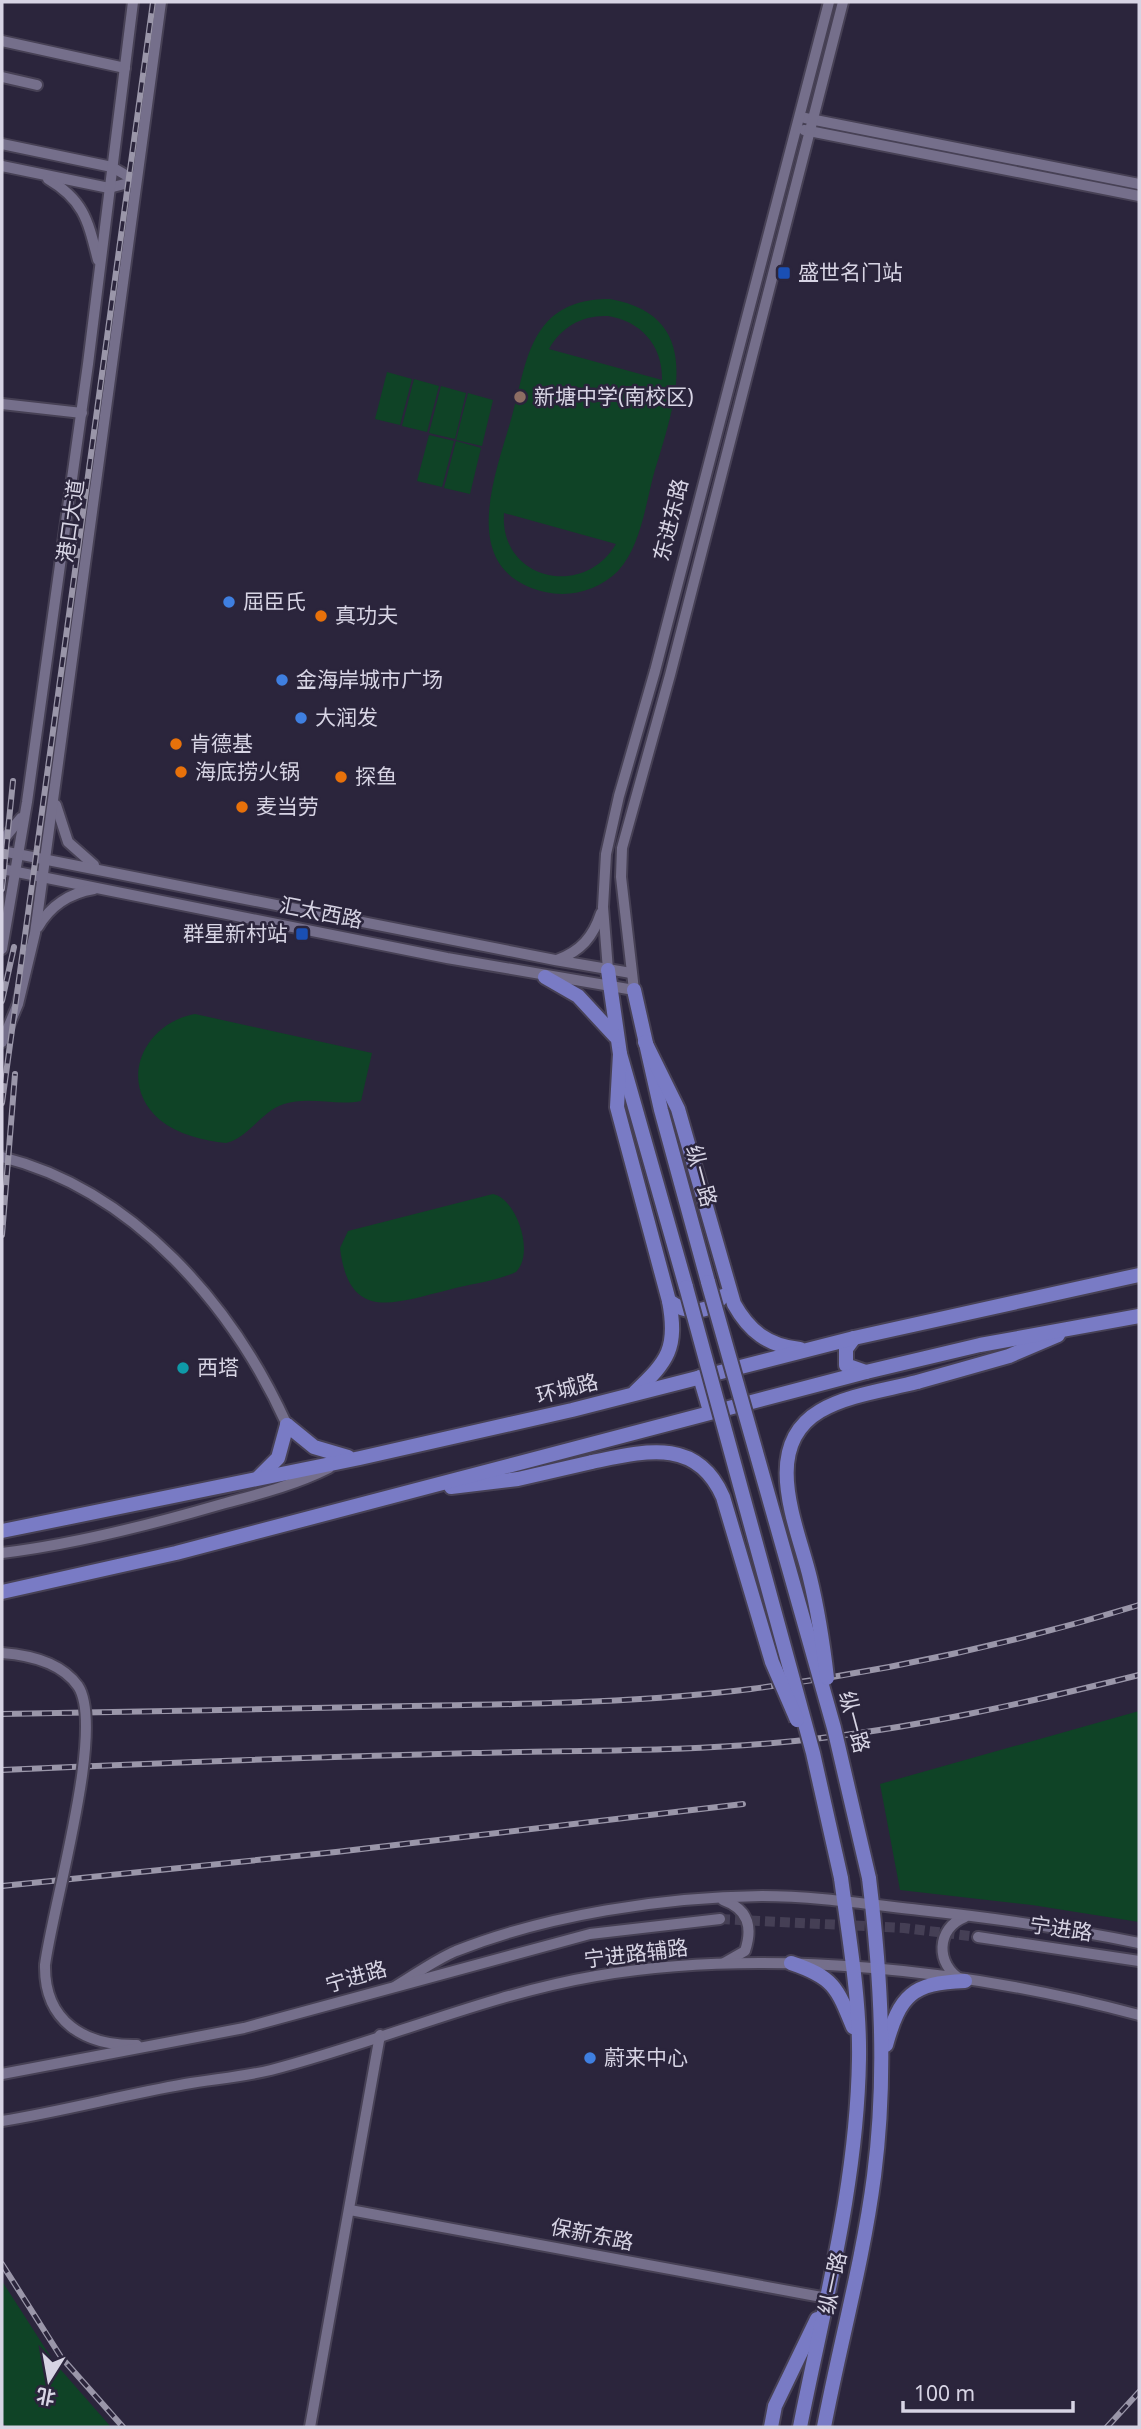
<svg xmlns="http://www.w3.org/2000/svg" width="1141" height="2429" font-family="'Noto Sans','Noto Sans SC',sans-serif">
	<style>
		.green { fill: #0f4326; fill-rule: evenodd }
		.lines { fill: none; stroke-linecap: round; stroke-linejoin: round }
		.minor-tunnel { stroke: #453f55; stroke-width: 10; stroke-dasharray: 10 5; stroke-linecap: butt }
		.minor-casing { stroke: #474155; stroke-width: 14 }
		.major-casing { stroke: #474155; stroke-width: 18 }
		.minor { stroke: #756f8b; stroke-width: 10 }
		.major { stroke: #797bc5; stroke-width: 14 }
		.rail-casing { stroke: #9a96a9; stroke-width: 6 }
		.rail { stroke: #2b253c; stroke-width: 3.5; stroke-dasharray: 10; stroke-linecap: butt }
		.minor-bridge-casing { stroke: #474155; stroke-width: 14; stroke-linecap: butt }
		.major-bridge-casing { stroke: #474155; stroke-width: 18; stroke-linecap: butt }
		.minor-bridge { stroke: #756f8b; stroke-width: 10 }
		.major-bridge { stroke: #797bc5; stroke-width: 14 }
		.transit-dot { fill: #1a4fb4; stroke: #2b253c; stroke-width: 2.5 }
		.education-dot { fill: #8d6e63; stroke: #2b253c; stroke-width: 2.5 }
		.shop-dot { fill: #3f7fe0; stroke: #2b253c; stroke-width: 2.5 }
		.food-dot { fill: #e8710a; stroke: #2b253c; stroke-width: 2.5 }
		.culture-dot { fill: #0f9aa8; stroke: #2b253c; stroke-width: 2.5 }
		.labels { text-anchor: middle; stroke-width: 5; stroke-linejoin: round; paint-order: stroke }
		.poi-label { font-size: 21px; fill: #d7d4e4; stroke: #2b253c; text-anchor: start }
		.street-label { font-size: 21px; fill: #d7d4e4; stroke: #2b253c }
	</style>
	<rect width="100%" height="100%" fill="#2b253c"/>
	<!-- green -->
	<g class="green">
		<path d="M 610,299 C 711,317 672,411 653,477 C 645,508 640,547 618,571 C 599,590 571,598 545,592 C 455,571 496,474 512,416 C 521,385 525,346 547,322 C 564,304 586,299 610,299 ZM 608,316 C 641,321 663,346 662,380 L 549,349 C 562,326 583,315 608,316 ZM 504,513 L 616,544 C 583,600 499,579 504,513 Z"/>
		<path d="M 387,372 L 412,379 L 400,425 L 375,419 Z"/>
		<path d="M 414,379 L 439,386 L 427,432 L 402,426 Z"/>
		<path d="M 441,386 L 466,393 L 455,439 L 429,433 Z"/>
		<path d="M 468,393 L 493,400 L 482,446 L 456,440 Z"/>
		<path d="M 429,435 L 454,441 L 442,487 L 417,481 Z"/>
		<path d="M 456,441 L 481,448 L 470,494 L 444,488 Z"/>
		<path d="M 195,1014 L 372,1053 L 361,1101 C 336,1106 309,1096 284,1104 C 260,1112 249,1138 226,1143 C 204,1141 177,1134 160,1120 C 116,1082 144,1023 195,1014 Z"/>
		<path d="M 493,1194 C 517,1199 535,1254 516,1272 C 496,1281 470,1284 448,1290 C 394,1303 349,1323 340,1248 L 348,1231 Z"/>
		<path d="M 1139,1711 L 1139,1922 L 1032,1905 L 900,1890 L 880,1784 Z"/>
		<path d="M 2,2281 L 54,2362 L 111,2427 L 7,2427 L 2,2422 Z"/>
	</g>
	<g class="lines">
		<!-- minor-tunnel -->
		<path class="minor-tunnel" d="M 720,1919 L 904,1928 L 978,1937"/>
		<defs>
			<g id="minor">
				<path d="M 2,41 L 125,68"/>
				<path d="M 2,77 L 37,85"/>
				<path d="M 805,118 L 1139,184"/>
				<path d="M 804,130 L 1139,196"/>
				<path d="M 2,144 L 112,167 L 136,181"/>
				<path d="M 2,166 L 109,188 L 136,181"/>
				<path d="M 48,179 C 84,200 88,221 98,260"/>
				<path d="M 2,404 L 82,413"/>
				<path d="M 56,805 L 68,842 L 94,865"/>
				<path d="M 2,841 L 21,818"/>
				<path d="M 2,851 L 555,960 L 631,973"/>
				<path d="M 2,869 L 447,958 L 634,990 L 621,877 L 622,848 L 670,675 L 843,2"/>
				<path d="M 38,927 C 50,906 70,893 94,889"/>
				<path d="M 2,949 L 27,802 L 88,364 L 133,2"/>
				<path d="M 557,960 C 581,951 593,937 601,913"/>
				<path d="M 608,970 L 603,907 L 606,854 L 619,796 L 655,671 L 829,2"/>
				<path d="M 2,1042 L 18,1004 L 35,933 L 161,2"/>
				<path d="M 2,1157 C 134,1190 233,1306 287,1425"/>
				<path d="M 2,1553 C 76,1544 150,1525 222,1504 C 259,1494 295,1485 329,1468"/>
				<path d="M 723,1900 C 748,1909 753,1927 745,1951 L 724,1963"/>
				<path d="M 978,1937 L 1139,1961"/>
				<path d="M 45,1965 C 44,2022 85,2046 137,2045"/>
				<path d="M 962,1980 C 935,1965 936,1928 965,1917"/>
				<path d="M 396,1986 C 416,1974 435,1960 456,1951 C 547,1915 663,1897 762,1896 C 814,1896 867,1904 920,1910 C 993,1918 1067,1928 1139,1943"/>
				<path d="M 2,2074 L 244,2028 L 590,1934 L 720,1919"/>
				<path d="M 2,2121 C 63,2111 123,2095 185,2084 C 214,2079 242,2077 271,2070 C 380,2042 485,1995 596,1976 C 767,1947 972,1970 1139,2015"/>
				<path d="M 350,2210 L 827,2298"/>
				<path d="M 310,2427 L 380,2035"/>
			</g>
			<g id="major">
				<path d="M 608,970 L 620,1054 L 686,1287"/>
				<path d="M 545,977 L 578,996 L 615,1036"/>
				<path d="M 634,990 L 661,1110 L 708,1282"/>
				<path d="M 645,1042 L 678,1109 L 734,1304 C 749,1331 768,1346 800,1349"/>
				<path d="M 620,1054 L 617,1107 L 669,1301 C 678,1348 668,1361 635,1392"/>
				<path d="M 669,1301 C 688,1315 708,1314 723,1296"/>
				<path d="M 854,1338 L 846,1349 L 846,1365 L 866,1372"/>
				<path d="M 700,1377 L 710,1411"/>
				<path d="M 917,1382 L 1009,1356 L 1058,1335"/>
				<path d="M 287,1425 L 314,1447 L 348,1457"/>
				<path d="M 259,1477 L 278,1458 L 287,1425"/>
				<path d="M 451,1487 L 518,1479 L 592,1462"/>
				<path d="M 2,1531 L 360,1458 L 572,1410 L 854,1338 L 1139,1275"/>
				<path d="M 2,1592 L 176,1553 L 866,1372 L 980,1345 L 1139,1316"/>
				<path d="M 791,1963 C 833,1977 837,1987 853,2027"/>
				<path d="M 886,2045 C 900,1995 912,1983 965,1981"/>
				<path d="M 771,2427 L 775,2406 L 817,2319"/>
				<path d="M 800,2427 C 824,2305 857,2185 859,2059 C 860,1999 849,1938 841,1878"/>
				<path d="M 824,2427 C 840,2343 863,2261 874,2176 C 887,2076 881,1977 869,1878"/>
			</g>
		</defs>
		<!-- minor casing -->
		<use href="#minor" class="minor-casing"/>
		<!-- major casing -->
		<use href="#major" class="major-casing"/>
		<!-- minor -->
		<use href="#minor" class="minor"/>
		<!-- major -->
		<use href="#major" class="major"/>
		<defs>
			<g id="rail">
				<path d="M 2,889 L 13,781"/>
				<path d="M 2,1001 L 14,947"/>
				<path d="M 2,1103 L 153,2"/>
				<path d="M 2,1235 L 15,1074"/>
				<path d="M 2,1714 C 138,1712 275,1709 411,1706 C 525,1704 638,1703 751,1689 C 883,1672 1012,1644 1139,1605"/>
				<path d="M 2,1770 C 159,1763 316,1757 473,1753 C 581,1750 687,1752 795,1741 C 912,1729 1026,1703 1139,1675"/>
				<path d="M 2,1886 L 336,1852 L 743,1804"/>
				<path d="M 2,2264 L 61,2357 L 123,2427"/>
				<path d="M 1107,2427 L 1139,2392"/>
			</g>
		</defs>
		<!-- rail casing -->
		<use href="#rail" class="rail-casing"/>
		<!-- rail -->
		<use href="#rail" class="rail"/>
		<defs>
			<path id="minor-bridge" d="M 2,1653 C 29,1655 61,1662 78,1686 C 106,1728 52,1908 45,1965"/>
			<g id="major-bridge">
				<path d="M 708,1282 L 834,1728 L 869,1878"/>
				<path d="M 686,1287 L 813,1753 L 841,1878"/>
				<path d="M 592,1462 C 645,1451 697,1437 723,1497 L 772,1662 L 797,1720"/>
				<path d="M 827,1678 C 823,1644 818,1611 810,1578 C 798,1527 759,1447 820,1411 C 847,1395 886,1390 917,1382"/>
			</g>
		</defs>
		<!-- minor-bridge casing -->
		<use href="#minor-bridge" class="minor-bridge-casing"/>
		<!-- major-bridge casing -->
		<use href="#major-bridge" class="major-bridge-casing"/>
		<!-- minor-bridge -->
		<use href="#minor-bridge" class="minor-bridge"/>
		<!-- major-bridge -->
		<use href="#major-bridge" class="major-bridge"/>
	</g>
	<!-- markers -->
	<g class="transit-dot">
		<rect x="777" y="266" width="14" height="14" rx="3.5"/>
		<rect x="295" y="927" width="14" height="14" rx="3.5"/>
	</g>
	<circle class="education-dot" cx="520" cy="397" r="7"/>
	<g class="shop-dot">
		<circle cx="229" cy="602" r="7"/>
		<circle cx="282" cy="680" r="7"/>
		<circle cx="301" cy="718" r="7"/>
		<circle cx="590" cy="2058" r="7"/>
	</g>
	<g class="food-dot">
		<circle cx="321" cy="616" r="7"/>
		<circle cx="176" cy="744" r="7"/>
		<circle cx="181" cy="772" r="7"/>
		<circle cx="341" cy="777" r="7"/>
		<circle cx="242" cy="807" r="7"/>
	</g>
	<circle class="culture-dot" cx="183" cy="1368" r="7"/>
	<g class="labels">
		<!-- poi labels -->
		<g class="poi-label">
			<text x="798" y="280">盛世名门站</text>
			<text x="534" y="404">新塘中学(南校区)</text>
			<text x="243" y="609">屈臣氏</text>
			<text x="335" y="623">真功夫</text>
			<text x="296" y="687">金海岸城市广场</text>
			<text x="315" y="725">大润发</text>
			<text x="190" y="751">肯德基</text>
			<text x="195" y="779">海底捞火锅</text>
			<text x="355" y="784">探鱼</text>
			<text x="256" y="814">麦当劳</text>
			<text x="288" y="941" text-anchor="end">群星新村站</text>
			<text x="197" y="1375">西塔</text>
			<text x="604" y="2065">蔚来中心</text>
		</g>
		<!-- street labels -->
		<g class="street-label">
			<text transform="translate(671 520) rotate(-76)" y="7">东进东路</text>
			<text transform="translate(71 521) rotate(-82)" y="7">港口大道</text>
			<text transform="translate(321 913) rotate(11)" y="7">汇太西路</text>
			<text transform="translate(701 1176) rotate(75)" y="7">纵一路</text>
			<text transform="translate(567 1389) rotate(-14)" y="7">环城路</text>
			<text transform="translate(854 1722) rotate(75)" y="7">纵一路</text>
			<text transform="translate(1061 1929) rotate(8)" y="7">宁进路</text>
			<text transform="translate(636 1954) rotate(-7)" y="7">宁进路辅路</text>
			<text transform="translate(356 1977) rotate(-16)" y="7">宁进路</text>
			<text transform="translate(592 2235) rotate(11)" y="7">保新东路</text>
			<text transform="translate(833 2283) rotate(-78)" y="7">纵一路</text>
		</g>
	</g>
	<!-- border -->
	<rect width="1141" height="2429" fill="none" stroke="#d7d4e4" stroke-width="7"/>
	<!-- north arrow -->
	<g transform="translate(49 2380) rotate(191)" stroke="#2b253c" stroke-width="5" paint-order="stroke">
	<path d="M0-5L12 26L0 18L-12 26Z" fill="#d7d4e4"/>
	<text y="-10" font-size="19" font-weight="bold" text-anchor="middle" fill="#d7d4e4">北</text>
	</g>
	<!-- scale -->
	<path d="M903 2401v10h170v-10" fill="none" stroke="#d7d4e4" stroke-width="3.5"/>
	<text x="914" y="2401" font-size="21" fill="#d7d4e4" stroke="#2b253c" stroke-width="5" paint-order="stroke">100 m</text>
</svg>
